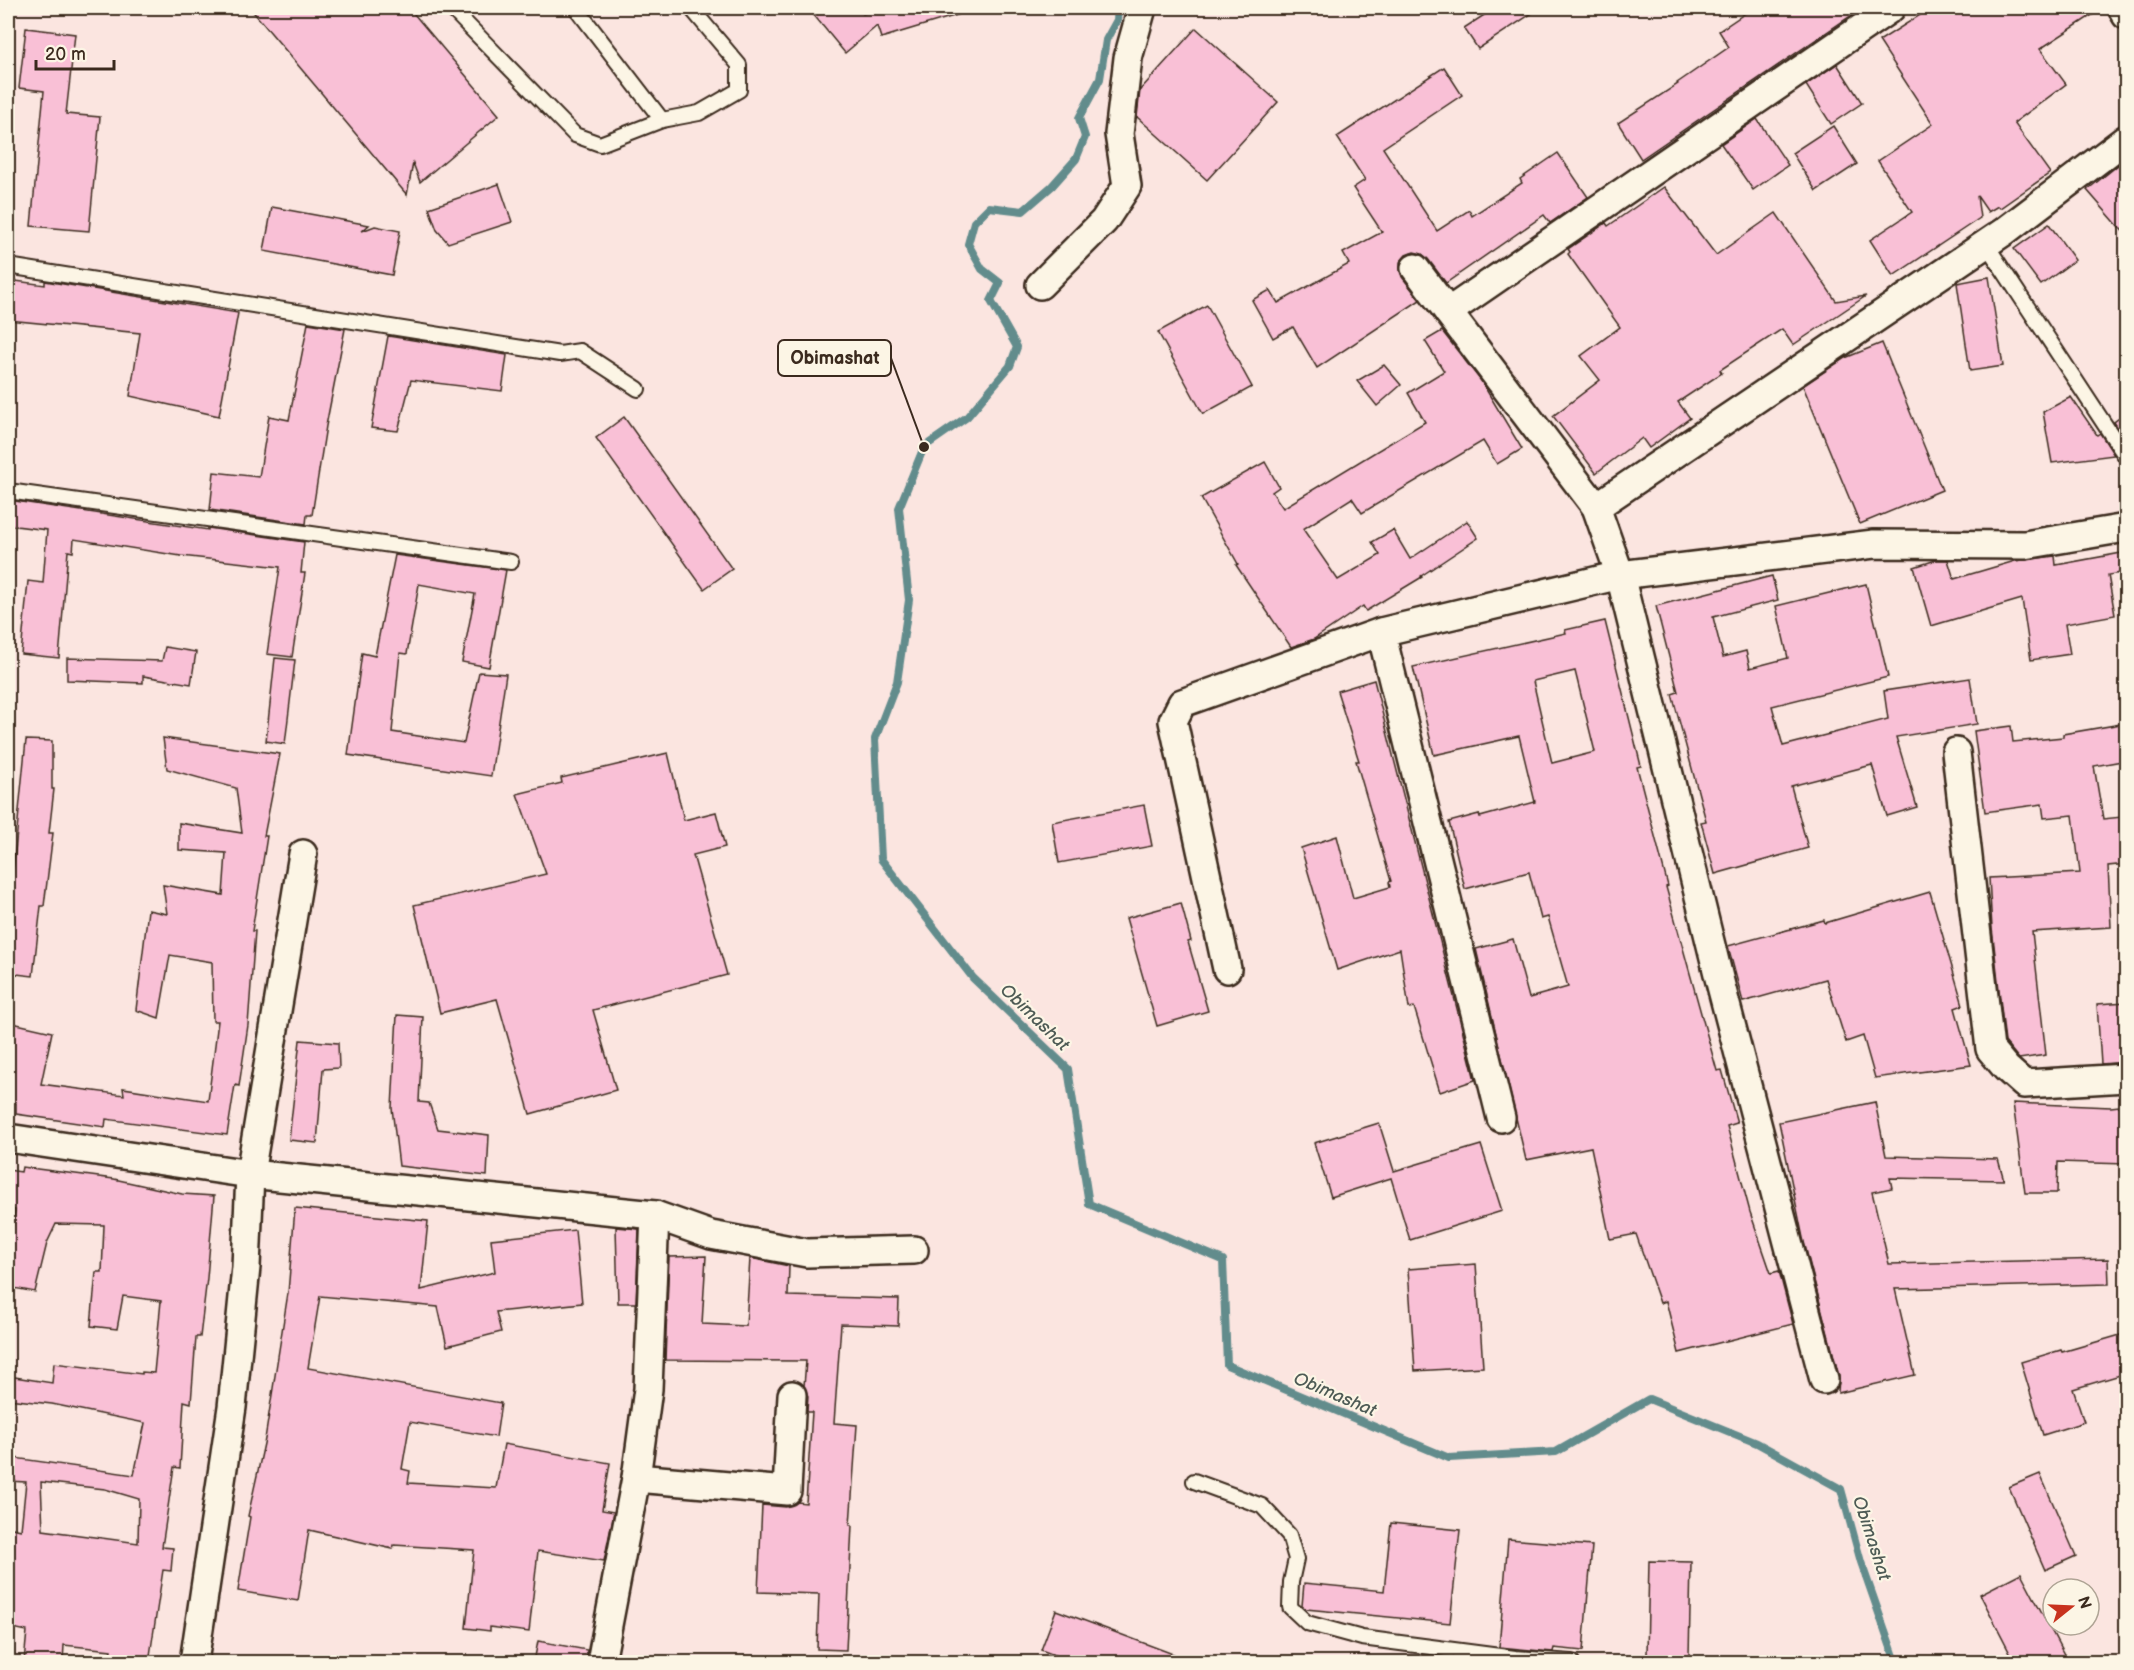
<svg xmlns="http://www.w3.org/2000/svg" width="2134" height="1670" font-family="'Balsamiq Sans',sans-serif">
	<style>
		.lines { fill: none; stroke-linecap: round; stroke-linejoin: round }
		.stream { stroke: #628c8c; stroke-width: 8 }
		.building { fill: #f9c0d6; stroke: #3b2a1e; stroke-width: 1.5; fill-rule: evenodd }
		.service-casing { stroke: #3b2a1e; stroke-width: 18 }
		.minor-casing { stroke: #3b2a1e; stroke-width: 32 }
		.service { stroke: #fcf5e5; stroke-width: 14 }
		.minor { stroke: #fcf5e5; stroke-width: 27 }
		.labels { text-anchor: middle; stroke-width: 4.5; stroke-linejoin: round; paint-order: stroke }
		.water-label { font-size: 18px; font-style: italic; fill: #4e5b55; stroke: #fcf5e5 }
		.leader { fill: none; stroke: #3b2a1e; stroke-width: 2 }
		.callout-dot { fill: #3b2a1e; stroke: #fcf5e5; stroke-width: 2 }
		.callout { fill: #fcf5e5; stroke: #3b2a1e; stroke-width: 2 }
		.callout-label { font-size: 18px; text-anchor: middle; font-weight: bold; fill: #3b2a1e }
	</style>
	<rect width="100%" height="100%" fill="#fbe5e0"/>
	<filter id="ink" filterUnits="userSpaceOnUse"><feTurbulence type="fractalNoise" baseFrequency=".0167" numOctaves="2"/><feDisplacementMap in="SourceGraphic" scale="12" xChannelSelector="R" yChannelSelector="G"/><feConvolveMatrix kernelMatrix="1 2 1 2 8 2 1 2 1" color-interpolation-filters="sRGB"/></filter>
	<g filter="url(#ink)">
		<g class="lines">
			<!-- stream -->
			<path class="stream" d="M 1118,8 L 1117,20 L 1106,40 L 1100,79 L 1079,118 L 1085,137 L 1076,159 L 1052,186 L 1023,211 L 989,207 L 974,222 L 968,244 L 982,269 L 1000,283 L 991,301 L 1017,347 L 1010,366 L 967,417 L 924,447 L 899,508 L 909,600 L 897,682 L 875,739 L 881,859 L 973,978 L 1068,1069 L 1089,1204 L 1223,1260 L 1227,1365 L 1449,1458 L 1556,1452 L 1649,1399 L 1757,1443 L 1841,1489 L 1861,1562 L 1896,1662"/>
		</g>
		<!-- building -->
		<g class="building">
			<path d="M 250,8 L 409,8 L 499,115 L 420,182 L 413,163 L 407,195 Z"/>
			<path d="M 808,8 L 858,8 L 863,14 L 886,8 L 963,8 L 964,13 L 881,38 L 877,26 L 845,53 Z"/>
			<path d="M 1495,8 L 1540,8 L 1478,49 L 1464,28 Z"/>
			<path d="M 1753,8 L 1862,8 L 1641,159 L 1618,123 L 1678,84 L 1677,83 L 1729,47 L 1719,31 Z"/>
			<path d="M 1931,8 L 2103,8 L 2040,49 L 2066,84 L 2014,123 L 2050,173 L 2000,208 L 1998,206 L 1988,212 L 1977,196 L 1980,218 L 1893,276 L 1870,240 L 1912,212 L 1878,161 L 1933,124 L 1879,41 Z"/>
			<path d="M 26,28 L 75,34 L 66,114 L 100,117 L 89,231 L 31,226 L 44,91 L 19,88 Z"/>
			<path d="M 1196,28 L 1278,102 L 1207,180 L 1137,117 L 1140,90 Z"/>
			<path d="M 1837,64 L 1862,103 L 1831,124 L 1806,85 Z"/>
			<path d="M 1444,67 L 1462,95 L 1383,148 L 1437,231 L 1469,210 L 1472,216 L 1522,183 L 1520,179 L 1558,153 L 1588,197 L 1550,223 L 1544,215 L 1446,283 L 1428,259 L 1422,254 L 1414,252 L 1406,255 L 1400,262 L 1400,270 L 1402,277 L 1420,300 L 1317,368 L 1293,327 L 1273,338 L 1252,300 L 1270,290 L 1278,303 L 1349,264 L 1343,253 L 1382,232 L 1353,188 L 1365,180 L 1337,137 Z"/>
			<path d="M 1757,119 L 1788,165 L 1753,190 L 1721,144 Z"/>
			<path d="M 1833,126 L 1857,164 L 1816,191 L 1792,153 Z"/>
			<path d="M 2127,158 L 2127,236 L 2087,190 Z"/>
			<path d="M 499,184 L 512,222 L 448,243 L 437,230 L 429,208 Z"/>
			<path d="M 1664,187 L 1716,255 L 1776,213 L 1836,301 L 1866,296 L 1793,345 L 1782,329 L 1720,370 L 1722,373 L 1678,402 L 1690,418 L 1649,448 L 1642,438 L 1596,473 L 1553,416 L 1600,380 L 1581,356 L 1620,327 L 1568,254 L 1570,252 L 1568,249 L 1606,223 L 1608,226 Z"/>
			<path d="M 272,207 L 369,225 L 362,231 L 375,226 L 400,231 L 392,275 L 264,251 Z"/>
			<path d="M 2049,224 L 2075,260 L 2041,285 L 2014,249 Z"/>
			<path d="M 1989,277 L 2003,366 L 1970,371 L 1957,283 Z"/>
			<path d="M 8,280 L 45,285 L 45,281 L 238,313 L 219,416 L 130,396 L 140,333 L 8,320 Z"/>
			<path d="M 1207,305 L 1252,387 L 1203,414 L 1158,332 Z"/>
			<path d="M 308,323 L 345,329 L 326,426 L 312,515 L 307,515 L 306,524 L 210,510 L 214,472 L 259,477 L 269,416 L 289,420 Z"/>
			<path d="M 1442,331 L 1481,381 L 1522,449 L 1497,464 L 1483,441 L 1362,513 L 1352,498 L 1303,529 L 1338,580 L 1380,555 L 1372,542 L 1393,530 L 1410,559 L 1467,521 L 1478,538 L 1421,576 L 1422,577 L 1366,611 L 1363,606 L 1314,639 L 1291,647 L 1236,565 L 1238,564 L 1201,498 L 1265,462 L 1279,487 L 1272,492 L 1283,508 L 1425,422 L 1408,393 L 1444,371 L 1425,341 Z"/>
			<path d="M 388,336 L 507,355 L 502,391 L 411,380 L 398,431 L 371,428 Z"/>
			<path d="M 1882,343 L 1942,490 L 1860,524 L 1803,386 L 1845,358 Z"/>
			<path d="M 1384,365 L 1401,385 L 1377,406 L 1357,381 Z"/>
			<path d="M 2071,397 L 2097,435 L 2100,433 L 2114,455 L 2052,463 L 2043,412 Z"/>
			<path d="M 2127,412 L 2127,441 L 2114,422 Z"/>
			<path d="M 624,417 L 732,569 L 704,589 L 596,438 Z"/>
			<path d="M 8,500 L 208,530 L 208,528 L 304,542 L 301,573 L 305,573 L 292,657 L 267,654 L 280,567 L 181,556 L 74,539 L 73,552 L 68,551 L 59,658 L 21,654 L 28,581 L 43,583 L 47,530 L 8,525 Z"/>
			<path d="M 2127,552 L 2127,572 L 2108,575 L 2115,615 L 2065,624 L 2070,654 L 2031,660 L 2022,599 L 1931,626 L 1914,567 L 1936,560 L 1948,560 L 1954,579 L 2015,561 L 2055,556 L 2056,565 Z"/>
			<path d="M 395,555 L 506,570 L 489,667 L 462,662 L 475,594 L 419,584 L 407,654 L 400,653 L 392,732 L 464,743 L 479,672 L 506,674 L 491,776 L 348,755 L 362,653 L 375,656 Z"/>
			<path d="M 1772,576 L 1778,600 L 1713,617 L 1723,657 L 1746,651 L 1750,668 L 1788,658 L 1776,606 L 1866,584 L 1888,677 L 1772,706 L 1783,746 L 1888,719 L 1884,691 L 1970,678 L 1977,724 L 1896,737 L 1917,807 L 1887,816 L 1872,765 L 1791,786 L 1808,848 L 1715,874 L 1701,822 L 1706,821 L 1672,694 L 1678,692 L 1656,606 Z"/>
			<path d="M 1605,621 L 1641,766 L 1637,767 L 1668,886 L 1666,887 L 1717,1071 L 1722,1070 L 1737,1123 L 1727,1126 L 1750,1212 L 1771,1273 L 1779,1271 L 1793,1324 L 1679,1353 L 1666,1301 L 1660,1303 L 1636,1234 L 1610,1239 L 1591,1147 L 1526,1160 L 1476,949 L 1513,939 L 1529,998 L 1568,987 L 1548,917 L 1541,919 L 1529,872 L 1465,889 L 1449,822 L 1479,814 L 1480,817 L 1535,802 L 1519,736 L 1434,755 L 1413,667 L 1566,633 L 1565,630 ZM 1575,671 L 1595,752 L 1552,763 L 1533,681 Z"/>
			<path d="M 165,647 L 196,652 L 191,684 L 143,676 L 143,683 L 67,680 L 67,658 L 162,661 Z"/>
			<path d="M 275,658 L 295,660 L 285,744 L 266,741 Z"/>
			<path d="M 1374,680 L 1475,1080 L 1440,1092 L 1414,1007 L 1409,1008 L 1400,949 L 1337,970 L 1301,848 L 1337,836 L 1353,898 L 1390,887 L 1389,882 L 1391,881 L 1356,761 L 1359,761 L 1337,691 Z"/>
			<path d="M 2127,723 L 2127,760 L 2094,766 L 2103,819 L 2122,817 L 2127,850 L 2127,864 L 2108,866 L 2111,927 L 2032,932 L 2046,1055 L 2019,1059 L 2005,1042 L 1992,928 L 1989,878 L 2080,873 L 2073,815 L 2044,818 L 2042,804 L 1985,812 L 1974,731 L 2011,726 L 2013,742 L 2063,737 L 2063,734 Z"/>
			<path d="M 163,738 L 280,754 L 264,836 L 267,836 L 252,931 L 255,931 L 248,1025 L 239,1086 L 235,1085 L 227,1135 L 106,1119 L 105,1127 L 16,1114 L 16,1103 L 8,1102 L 8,1022 L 52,1032 L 41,1084 L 124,1095 L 123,1088 L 208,1101 L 218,1021 L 213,1021 L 212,962 L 170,955 L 159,1018 L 136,1010 L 148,910 L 167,914 L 163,885 L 223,895 L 226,853 L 179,850 L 179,823 L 242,833 L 236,788 L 167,769 Z"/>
			<path d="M 26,740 L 52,741 L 52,789 L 54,789 L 49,833 L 53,833 L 44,906 L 41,906 L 33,976 L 8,973 L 10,902 Z"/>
			<path d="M 668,753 L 684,820 L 716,812 L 725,847 L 693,855 L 727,975 L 593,1010 L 616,1090 L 530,1114 L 497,999 L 440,1013 L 414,905 L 546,874 L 517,794 L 562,783 L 561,778 Z"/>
			<path d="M 1144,805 L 1152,846 L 1059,863 L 1052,822 Z"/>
			<path d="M 1930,892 L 1963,1005 L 1955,1008 L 1971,1065 L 1875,1078 L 1863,1036 L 1846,1042 L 1826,979 L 1743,1002 L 1728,946 L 1824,920 L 1825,923 Z"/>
			<path d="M 1181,903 L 1191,941 L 1188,942 L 1208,1011 L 1157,1026 L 1126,918 Z"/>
			<path d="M 2127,1002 L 2127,1062 L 2101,1064 L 2097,1004 Z"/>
			<path d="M 397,1015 L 423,1017 L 419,1102 L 429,1103 L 438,1129 L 489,1135 L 487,1176 L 399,1166 L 392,1108 Z"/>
			<path d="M 300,1040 L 338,1043 L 339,1068 L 323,1069 L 317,1143 L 289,1140 Z"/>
			<path d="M 1875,1102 L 1886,1156 L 1998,1159 L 2004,1180 L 1890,1178 L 1892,1188 L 1872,1192 L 1889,1264 L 2108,1259 L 2109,1284 L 1895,1289 L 1915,1375 L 1838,1393 L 1839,1376 L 1803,1238 L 1779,1122 Z"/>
			<path d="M 2013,1103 L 2111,1107 L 2127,1105 L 2127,1164 L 2058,1162 L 2057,1193 L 2025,1193 Z"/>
			<path d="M 1379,1123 L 1394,1171 L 1481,1145 L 1502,1211 L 1410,1240 L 1391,1178 L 1331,1197 L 1314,1143 Z"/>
			<path d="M 22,1167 L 114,1179 L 182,1194 L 214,1196 L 207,1278 L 200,1337 L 196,1337 L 191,1403 L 184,1401 L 180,1468 L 174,1467 L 162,1547 L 173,1548 L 171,1571 L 163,1570 L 149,1662 L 110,1656 L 111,1650 L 64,1645 L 63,1662 L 24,1662 L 27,1631 L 8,1627 L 8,1527 L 21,1530 L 26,1482 L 8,1481 L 8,1457 L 134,1475 L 145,1423 L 52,1404 L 8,1399 L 8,1376 L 52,1383 L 54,1363 L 142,1374 L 142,1372 L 154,1373 L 161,1301 L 123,1296 L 117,1329 L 91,1326 L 96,1272 L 102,1272 L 104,1225 L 56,1224 L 47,1243 L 35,1292 L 8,1287 L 8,1255 L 15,1210 L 8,1208 L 8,1170 L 21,1172 ZM 41,1482 L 105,1489 L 139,1499 L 138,1543 L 43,1530 Z"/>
			<path d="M 295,1208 L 428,1221 L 421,1290 L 495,1272 L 491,1239 L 575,1230 L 582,1303 L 496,1312 L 501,1332 L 447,1346 L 438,1307 L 320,1296 L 308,1368 L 501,1403 L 496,1437 L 410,1422 L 402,1469 L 410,1471 L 408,1483 L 496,1488 L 504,1444 L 610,1463 L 602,1510 L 614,1512 L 604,1561 L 538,1551 L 529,1632 L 490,1627 L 490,1631 L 466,1628 L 474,1550 L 394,1545 L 393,1549 L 309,1530 L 298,1601 L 238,1591 L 250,1517 L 248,1516 L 265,1439 L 288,1293 Z"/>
			<path d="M 616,1227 L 639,1229 L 636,1303 L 618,1303 Z"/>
			<path d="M 706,1256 L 702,1324 L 746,1326 L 750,1258 L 789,1266 L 788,1296 L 899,1299 L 898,1326 L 841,1324 L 834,1423 L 857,1425 L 850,1525 L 852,1525 L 846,1650 L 817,1649 L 819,1594 L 758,1592 L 762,1505 L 786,1507 L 797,1502 L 806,1503 L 812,1412 L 807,1412 L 808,1396 L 804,1386 L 806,1361 L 665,1360 L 669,1257 Z"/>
			<path d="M 1476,1264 L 1483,1367 L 1415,1371 L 1408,1269 Z"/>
			<path d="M 2127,1333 L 2127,1373 L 2073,1389 L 2084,1422 L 2043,1435 L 2021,1362 L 2061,1350 L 2062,1352 Z"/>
			<path d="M 2040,1474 L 2076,1556 L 2045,1570 L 2009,1487 Z"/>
			<path d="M 1391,1523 L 1460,1530 L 1450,1623 L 1306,1609 L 1302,1606 L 1304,1583 L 1384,1591 Z"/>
			<path d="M 1508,1539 L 1592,1546 L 1583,1651 L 1554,1648 L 1553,1652 L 1499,1647 Z"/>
			<path d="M 1649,1561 L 1691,1562 L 1689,1656 L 1647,1655 Z"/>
			<path d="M 2021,1573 L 2068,1662 L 2015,1662 L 1980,1594 Z"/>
			<path d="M 1056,1610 L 1189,1660 L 1189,1662 L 1073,1662 L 1041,1650 Z"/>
			<path d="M 538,1641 L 587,1650 L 586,1662 L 534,1662 Z"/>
		</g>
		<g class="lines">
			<defs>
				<g id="service">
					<path d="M 451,8 L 575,135 L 600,144 L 662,120 L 699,113 L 739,90 L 739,65 L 691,8"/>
					<path d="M 576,8 L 662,120"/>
					<path d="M 1986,244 L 2126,457"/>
					<path d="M 8,266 L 560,354 L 580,351 L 638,389"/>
					<path d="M 8,491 L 511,562"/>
					<path d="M 1194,1481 L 1262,1506 L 1289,1535 L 1296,1559 L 1291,1582 L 1290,1607 L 1307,1623 L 1362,1638 L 1515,1658 L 1572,1662"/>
				</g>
				<g id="minor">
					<path d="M 2122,8 L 2126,15"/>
					<path d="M 1415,268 L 1448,312"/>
					<path d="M 1040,285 L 1104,221 L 1127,186 L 1119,134 L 1128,58 L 1142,8"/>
					<path d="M 1596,507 L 2005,231 L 2126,139"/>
					<path d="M 1381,632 L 1501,1118"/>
					<path d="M 1956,752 L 1990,1049 L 2006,1068 L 2024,1084 L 2126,1078"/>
					<path d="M 1227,969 L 1173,721 L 1182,703 L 1381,632 L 1620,575 L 1874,544 L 2025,545 L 2126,528"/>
					<path d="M 8,1138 L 250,1174 L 655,1215 L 648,1389 L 636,1478 L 601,1662"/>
					<path d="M 655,1215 L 711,1235 L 807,1253 L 914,1250"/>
					<path d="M 1824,1380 L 1719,978 L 1620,575 L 1596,507 L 1448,312 L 1891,8"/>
					<path d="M 636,1478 L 787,1491 L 792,1395"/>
					<path d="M 194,1662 L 232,1407 L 246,1267 L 250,1174 L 303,854"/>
				</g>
			</defs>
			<!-- service casing -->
			<use href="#service" class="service-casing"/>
			<!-- minor casing -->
			<use href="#minor" class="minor-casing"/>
			<!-- service -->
			<use href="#service" class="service"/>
			<!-- minor -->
			<use href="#minor" class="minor"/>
		</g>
	</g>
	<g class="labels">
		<!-- water labels -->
		<g class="water-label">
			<text transform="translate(1035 1017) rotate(44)" y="6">Obimashat</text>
			<text transform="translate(1335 1394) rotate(23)" y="6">Obimashat</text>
			<text transform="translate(1872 1538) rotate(72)" y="6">Obimashat</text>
		</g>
	</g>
	<!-- callouts -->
	<path class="leader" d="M924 447L891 358"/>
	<circle class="callout-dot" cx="924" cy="447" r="6"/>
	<rect class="callout" x="778" y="340" width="113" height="36" rx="6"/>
	<g class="callout-label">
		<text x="835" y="364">Obimashat</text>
	</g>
	<!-- margin -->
	<rect width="2134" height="1670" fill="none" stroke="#fcf5e5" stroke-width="30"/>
	<rect x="15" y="15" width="2104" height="1640" fill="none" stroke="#3b2a1e" stroke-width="2" filter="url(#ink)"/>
	<!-- north arrow -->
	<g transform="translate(2071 1607) rotate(72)"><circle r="28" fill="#fcf5e5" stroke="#afa495" stroke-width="1.5"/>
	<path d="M0-4.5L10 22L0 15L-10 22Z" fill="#c8321e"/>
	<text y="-9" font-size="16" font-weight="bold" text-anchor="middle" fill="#3b2a1e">N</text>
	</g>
	<!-- scale -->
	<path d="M36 60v9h78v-9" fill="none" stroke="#3b2a1e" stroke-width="3"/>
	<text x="45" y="60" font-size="18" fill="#3b2a1e" stroke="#fcf5e5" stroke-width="4.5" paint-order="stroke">20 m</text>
</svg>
